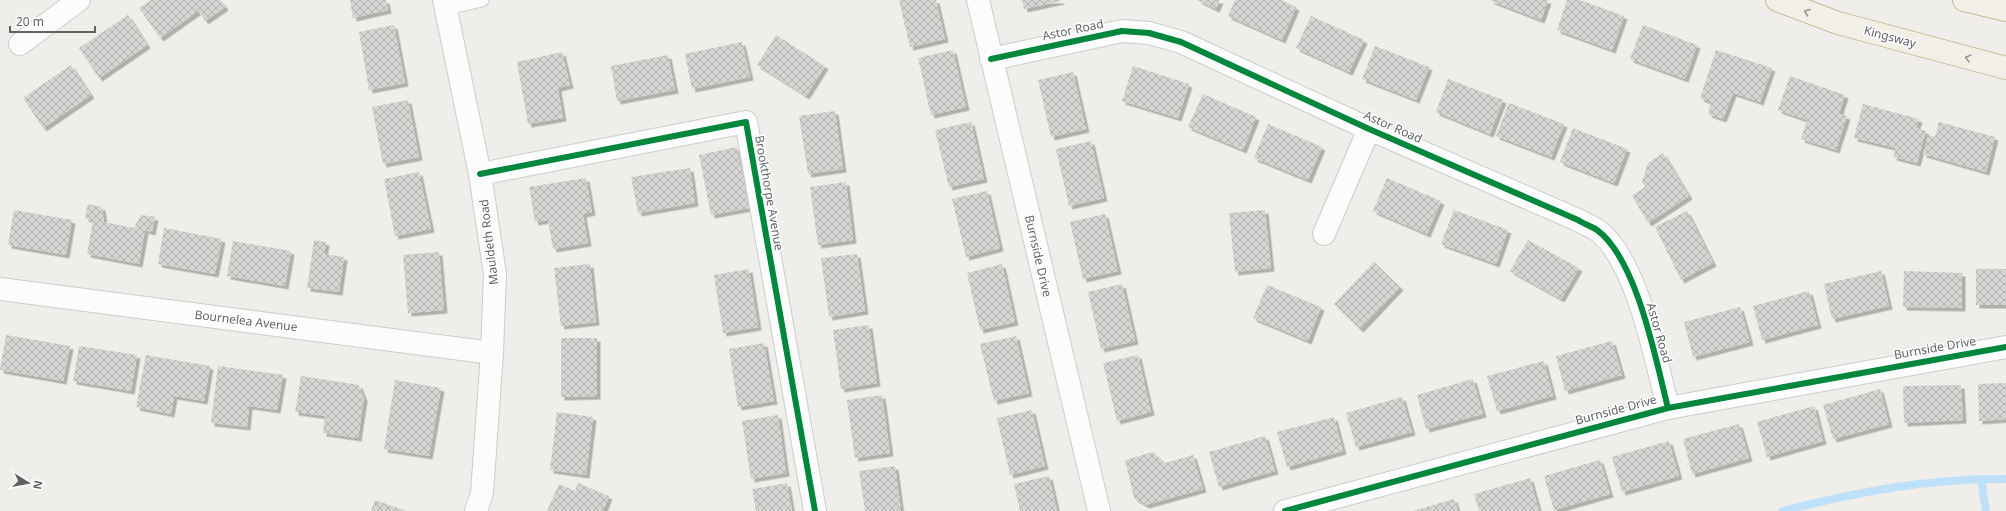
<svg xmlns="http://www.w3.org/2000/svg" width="2006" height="511" font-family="'Noto Sans',sans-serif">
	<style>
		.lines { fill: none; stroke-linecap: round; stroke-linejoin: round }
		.stream { stroke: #bfe0f9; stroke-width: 8 }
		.building { fill: url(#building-cross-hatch); filter: url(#shadow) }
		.service-casing { stroke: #cbcccc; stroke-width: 15 }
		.minor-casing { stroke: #cbcccc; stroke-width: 24 }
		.trunk-casing { stroke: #c8b996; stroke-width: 24 }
		.service { stroke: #fdfcfc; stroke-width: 13 }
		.minor { stroke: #fdfcfc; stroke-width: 22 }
		.trunk { stroke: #f2f0e6; stroke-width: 22 }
		.cycleway-casing { stroke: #fff; stroke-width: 8 }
		.cycleway { stroke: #00873e; stroke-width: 6 }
		.oneway { stroke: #929494 }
		.labels { text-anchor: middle; stroke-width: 3; stroke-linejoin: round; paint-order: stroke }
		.street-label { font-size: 12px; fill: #5f6368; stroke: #fff }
	</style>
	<defs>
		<pattern id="building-cross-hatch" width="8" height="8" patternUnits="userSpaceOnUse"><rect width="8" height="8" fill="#d6d5d3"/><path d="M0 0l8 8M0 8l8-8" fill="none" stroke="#b1b0af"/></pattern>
		<filter id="shadow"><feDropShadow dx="3.5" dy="3.5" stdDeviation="0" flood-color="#0004"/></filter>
	</defs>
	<rect width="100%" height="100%" fill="#efeeea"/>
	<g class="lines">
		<!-- stream -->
		<g class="stream">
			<path d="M 1981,479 L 1986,511"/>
			<path d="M 1783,511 C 1856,492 1930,478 2006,479"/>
		</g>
	</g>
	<!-- building -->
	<g class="building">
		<path d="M 151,0 L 220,0 L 225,7 L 205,21 L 198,11 L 160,38 L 139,8 Z"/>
		<path d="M 350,0 L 386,0 L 388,10 L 353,18 Z"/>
		<path d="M 899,0 L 936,0 L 945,39 L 910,47 Z"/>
		<path d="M 1022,0 L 1061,0 L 1061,1 L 1024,9 Z"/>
		<path d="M 1197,0 L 1220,0 L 1216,9 Z"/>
		<path d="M 1235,0 L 1281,0 L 1296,7 L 1282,40 L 1228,16 Z"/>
		<path d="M 1489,0 L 1548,0 L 1541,20 Z"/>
		<path d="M 1567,0 L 1580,0 L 1624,16 L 1612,50 L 1557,30 Z"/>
		<path d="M 128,15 L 147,45 L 99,78 L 79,48 Z"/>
		<path d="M 1311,16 L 1364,40 L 1349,72 L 1296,48 Z"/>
		<path d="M 394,25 L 405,83 L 369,90 L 359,32 Z"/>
		<path d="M 1643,25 L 1697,45 L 1685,79 L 1630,59 Z"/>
		<path d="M 776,35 L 825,66 L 806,96 L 757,65 Z"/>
		<path d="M 742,42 L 750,77 L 692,89 L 685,54 Z"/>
		<path d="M 1375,46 L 1429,67 L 1416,100 L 1362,79 Z"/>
		<path d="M 953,50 L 966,107 L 931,115 L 918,58 Z"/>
		<path d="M 1716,50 L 1772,68 L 1760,102 L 1733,93 L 1723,119 L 1708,114 L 1711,102 L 1700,98 Z"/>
		<path d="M 562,52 L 570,85 L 558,88 L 563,118 L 528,124 L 517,62 Z"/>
		<path d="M 668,55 L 675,90 L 617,101 L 611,66 Z"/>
		<path d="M 71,65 L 91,95 L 43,128 L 23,98 Z"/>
		<path d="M 1133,66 L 1189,84 L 1178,118 L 1122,101 Z"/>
		<path d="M 1073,72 L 1086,129 L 1051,137 L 1038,80 Z"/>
		<path d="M 1790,76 L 1845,95 L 1839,114 L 1847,116 L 1836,150 L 1801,139 L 1807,120 L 1778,110 Z"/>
		<path d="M 1448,79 L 1503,100 L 1490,134 L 1436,112 Z"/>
		<path d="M 1203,94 L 1256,117 L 1243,150 L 1188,127 Z"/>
		<path d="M 408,100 L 419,157 L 383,164 L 372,107 Z"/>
		<path d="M 1509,103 L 1564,124 L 1551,157 L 1496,136 Z"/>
		<path d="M 1863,104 L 1919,119 L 1916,128 L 1926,131 L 1917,163 L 1893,157 L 1896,148 L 1854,138 Z"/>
		<path d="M 835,111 L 843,169 L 808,174 L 799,116 Z"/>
		<path d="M 971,122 L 984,179 L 949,187 L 935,130 Z"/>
		<path d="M 1939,122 L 1995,137 L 1986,172 L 1923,154 L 1928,135 L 1935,137 Z"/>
		<path d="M 1268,124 L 1322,147 L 1308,180 L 1254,158 Z"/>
		<path d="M 1573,128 L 1627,149 L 1614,183 L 1560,162 Z"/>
		<path d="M 1091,141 L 1104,198 L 1069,206 L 1056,149 Z"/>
		<path d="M 737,147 L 749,208 L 711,215 L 699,155 Z"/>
		<path d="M 1663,153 L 1689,196 L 1648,223 L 1632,196 L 1645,187 L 1642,182 L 1648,163 Z"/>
		<path d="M 690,168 L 695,203 L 638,213 L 631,177 Z"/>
		<path d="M 419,172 L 431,229 L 395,236 L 384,179 Z"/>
		<path d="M 586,178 L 592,212 L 583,214 L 588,243 L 553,249 L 548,220 L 535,222 L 529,187 Z"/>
		<path d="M 1387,178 L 1441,201 L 1427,234 L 1373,211 Z"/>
		<path d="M 846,182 L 853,240 L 818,245 L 810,187 Z"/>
		<path d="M 987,191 L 1000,248 L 966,257 L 952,199 Z"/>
		<path d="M 88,204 L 102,207 L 104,222 L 134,228 L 141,215 L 155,217 L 152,232 L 145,230 L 139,264 L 87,254 L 93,220 L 85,218 Z"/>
		<path d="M 14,210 L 72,220 L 66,255 L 8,245 Z"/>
		<path d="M 1265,210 L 1271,268 L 1235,272 L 1229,213 Z"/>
		<path d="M 1454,210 L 1508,230 L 1496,264 L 1441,244 Z"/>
		<path d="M 1687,211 L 1713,263 L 1681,280 L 1655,227 Z"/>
		<path d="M 1105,214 L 1118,271 L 1083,279 L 1070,222 Z"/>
		<path d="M 164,228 L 222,239 L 215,274 L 158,264 Z"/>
		<path d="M 314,240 L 326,242 L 324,254 L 344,257 L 339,292 L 307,288 Z"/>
		<path d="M 1528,240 L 1579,268 L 1561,299 L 1510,271 Z"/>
		<path d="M 233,241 L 291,251 L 285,286 L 227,276 Z"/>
		<path d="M 439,252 L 444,310 L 408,313 L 403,255 Z"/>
		<path d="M 857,254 L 865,311 L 829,317 L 821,258 Z"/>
		<path d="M 1374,262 L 1400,287 L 1360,329 L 1334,304 Z"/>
		<path d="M 590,264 L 596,322 L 561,326 L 554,268 Z"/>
		<path d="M 1002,264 L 1015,322 L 980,330 L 967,273 Z"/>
		<path d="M 749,269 L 758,327 L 723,333 L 714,275 Z"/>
		<rect x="1976" y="269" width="30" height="36"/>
		<path d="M 1881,271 L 1889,306 L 1832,319 L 1824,284 Z"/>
		<path d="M 1904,271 L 1962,273 L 1962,308 L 1903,307 Z"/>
		<path d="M 1122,284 L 1135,341 L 1101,349 L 1088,292 Z"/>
		<path d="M 1267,285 L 1321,307 L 1308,341 L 1253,318 Z"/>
		<path d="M 1809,291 L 1818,325 L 1762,340 L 1753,306 Z"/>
		<path d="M 1740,307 L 1750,342 L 1693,357 L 1684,322 Z"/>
		<path d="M 869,325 L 877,383 L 841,389 L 833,330 Z"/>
		<path d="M 6,335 L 70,346 L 63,381 L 0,370 Z"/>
		<path d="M 1016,336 L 1029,393 L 994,401 L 980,344 Z"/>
		<path d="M 561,338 L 597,338 L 597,396 L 561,397 Z"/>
		<path d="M 1612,341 L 1622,375 L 1565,391 L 1556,356 Z"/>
		<path d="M 764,343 L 774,401 L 738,407 L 729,349 Z"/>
		<path d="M 79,346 L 137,355 L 131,391 L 73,381 Z"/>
		<path d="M 146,355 L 210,366 L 204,401 L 174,396 L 171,414 L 136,407 Z"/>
		<path d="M 1138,355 L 1151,412 L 1117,421 L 1103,363 Z"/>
		<path d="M 1544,361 L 1553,396 L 1497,411 L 1487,376 Z"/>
		<path d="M 218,366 L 283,375 L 277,410 L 249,406 L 247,427 L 211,423 Z"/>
		<path d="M 301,376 L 359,385 L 364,398 L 358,438 L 323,433 L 325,416 L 295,412 Z"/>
		<path d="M 1473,379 L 1483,414 L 1426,429 L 1417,395 Z"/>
		<path d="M 395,380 L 441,388 L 429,456 L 384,449 Z"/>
		<path d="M 2006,383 L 2006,419 L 1979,421 L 1978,384 Z"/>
		<path d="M 1961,385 L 1963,420 L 1904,423 L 1903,386 Z"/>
		<path d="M 1880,389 L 1889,424 L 1833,439 L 1823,405 Z"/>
		<path d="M 882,395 L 890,453 L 855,458 L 847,400 Z"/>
		<path d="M 1402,397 L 1412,432 L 1356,447 L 1346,413 Z"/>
		<path d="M 1814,406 L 1823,441 L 1767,457 L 1757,422 Z"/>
		<path d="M 1032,410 L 1045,466 L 1010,475 L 997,418 Z"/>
		<path d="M 557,412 L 593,417 L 586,475 L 550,470 Z"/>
		<path d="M 778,415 L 786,473 L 751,479 L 742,421 Z"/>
		<path d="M 1334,417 L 1343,451 L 1287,467 L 1277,432 Z"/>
		<path d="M 1739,424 L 1749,458 L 1692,474 L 1683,439 Z"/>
		<path d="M 1265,436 L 1275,471 L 1219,487 L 1209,452 Z"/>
		<path d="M 1669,441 L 1679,476 L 1622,492 L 1612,457 Z"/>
		<path d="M 1153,452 L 1165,463 L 1193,455 L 1203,489 L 1146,505 L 1134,498 L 1125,460 Z"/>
		<path d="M 1600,460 L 1610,494 L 1554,510 L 1544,476 Z"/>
		<path d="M 895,466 L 901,511 L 865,511 L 859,471 Z"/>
		<path d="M 1049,476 L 1057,511 L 1020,511 L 1014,484 Z"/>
		<path d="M 1530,478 L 1539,511 L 1479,511 L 1474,494 Z"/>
		<path d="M 578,483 L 609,496 L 603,511 L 547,511 L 559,484 L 575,491 Z"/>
		<path d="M 787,483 L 792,511 L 756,511 L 752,489 Z"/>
		<path d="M 1454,499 L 1458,511 L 1413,511 Z"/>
		<path d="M 375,500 L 406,511 L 371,511 Z"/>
	</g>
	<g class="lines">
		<defs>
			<path id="service" d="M 446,8 L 482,0"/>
			<g id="minor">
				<path d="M 444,0 L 480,174 L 495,274 L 492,353 L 482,493 L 476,511"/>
				<path d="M 978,0 L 1099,511"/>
				<path d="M 20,44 L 79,0"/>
				<path d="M 991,59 L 1122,31 L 1149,33 L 1181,42 L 1369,129 L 1578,220 C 1584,224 1591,226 1597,230 C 1637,259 1656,361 1668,408"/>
				<path d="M 480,174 L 746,122 L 815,511"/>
				<path d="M 1324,234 L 1369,129"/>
				<path d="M 0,289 L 492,353"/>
				<path d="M 1285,511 L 1668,408 L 2006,347"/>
			</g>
			<g id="trunk">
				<path d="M 1777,0 L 1838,23 L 2006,68"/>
				<path d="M 1964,0 L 2006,10"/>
			</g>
		</defs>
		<!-- service casing -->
		<use href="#service" class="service-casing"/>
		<!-- minor casing -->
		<use href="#minor" class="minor-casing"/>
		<!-- trunk casing -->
		<use href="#trunk" class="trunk-casing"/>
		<!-- service -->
		<use href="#service" class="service"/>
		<!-- minor -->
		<use href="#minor" class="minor"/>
		<!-- trunk -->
		<use href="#trunk" class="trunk"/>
		<defs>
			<g id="cycleway">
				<path d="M 991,59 L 1122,31 L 1149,33 L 1181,42 L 1369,129 L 1578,220 C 1584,224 1591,226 1597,230 C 1637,259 1656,361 1668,408"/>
				<path d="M 480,174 L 746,122 L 815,511"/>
				<path d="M 1285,511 L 1668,408 L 2006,347"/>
			</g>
		</defs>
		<!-- cycleway casing -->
		<use href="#cycleway" class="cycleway-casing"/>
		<!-- cycleway -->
		<use href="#cycleway" class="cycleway"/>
	</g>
	<!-- one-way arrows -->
	<defs><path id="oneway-chevron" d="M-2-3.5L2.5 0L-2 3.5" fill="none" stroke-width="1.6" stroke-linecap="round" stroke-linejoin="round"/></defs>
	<g class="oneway">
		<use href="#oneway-chevron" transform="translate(1807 12) rotate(-159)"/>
		<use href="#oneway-chevron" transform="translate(1968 58) rotate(-165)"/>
	</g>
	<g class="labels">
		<!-- street labels -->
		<g class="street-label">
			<text transform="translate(1073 30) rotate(-12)" y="4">Astor Road</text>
			<text transform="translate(1890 37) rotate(15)" y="4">Kingsway</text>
			<text transform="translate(1393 127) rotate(24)" y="4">Astor Road</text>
			<text transform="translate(769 193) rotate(80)" y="4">Brookthorpe Avenue</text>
			<text transform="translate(489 242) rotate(-97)" y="4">Mauldeth Road</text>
			<text transform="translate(1038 256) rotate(77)" y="4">Burnside Drive</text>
			<text transform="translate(246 321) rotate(7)" y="4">Bournelea Avenue</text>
			<text transform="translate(1659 333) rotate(74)" y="4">Astor Road</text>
			<text transform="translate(1935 348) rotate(-10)" y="4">Burnside Drive</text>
			<text transform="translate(1616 410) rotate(-15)" y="4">Burnside Drive</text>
		</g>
	</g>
	<!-- north arrow -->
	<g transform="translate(28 483) rotate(101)" stroke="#ffffff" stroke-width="3" paint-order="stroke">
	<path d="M0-3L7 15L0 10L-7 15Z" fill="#5f6368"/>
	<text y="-6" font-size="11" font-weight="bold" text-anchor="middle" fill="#5f6368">N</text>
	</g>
	<!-- scale -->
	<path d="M10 26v6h85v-6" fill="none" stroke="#5f6368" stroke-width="2"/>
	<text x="16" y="26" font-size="12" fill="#5f6368" stroke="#ffffff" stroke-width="3" paint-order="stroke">20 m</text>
</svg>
